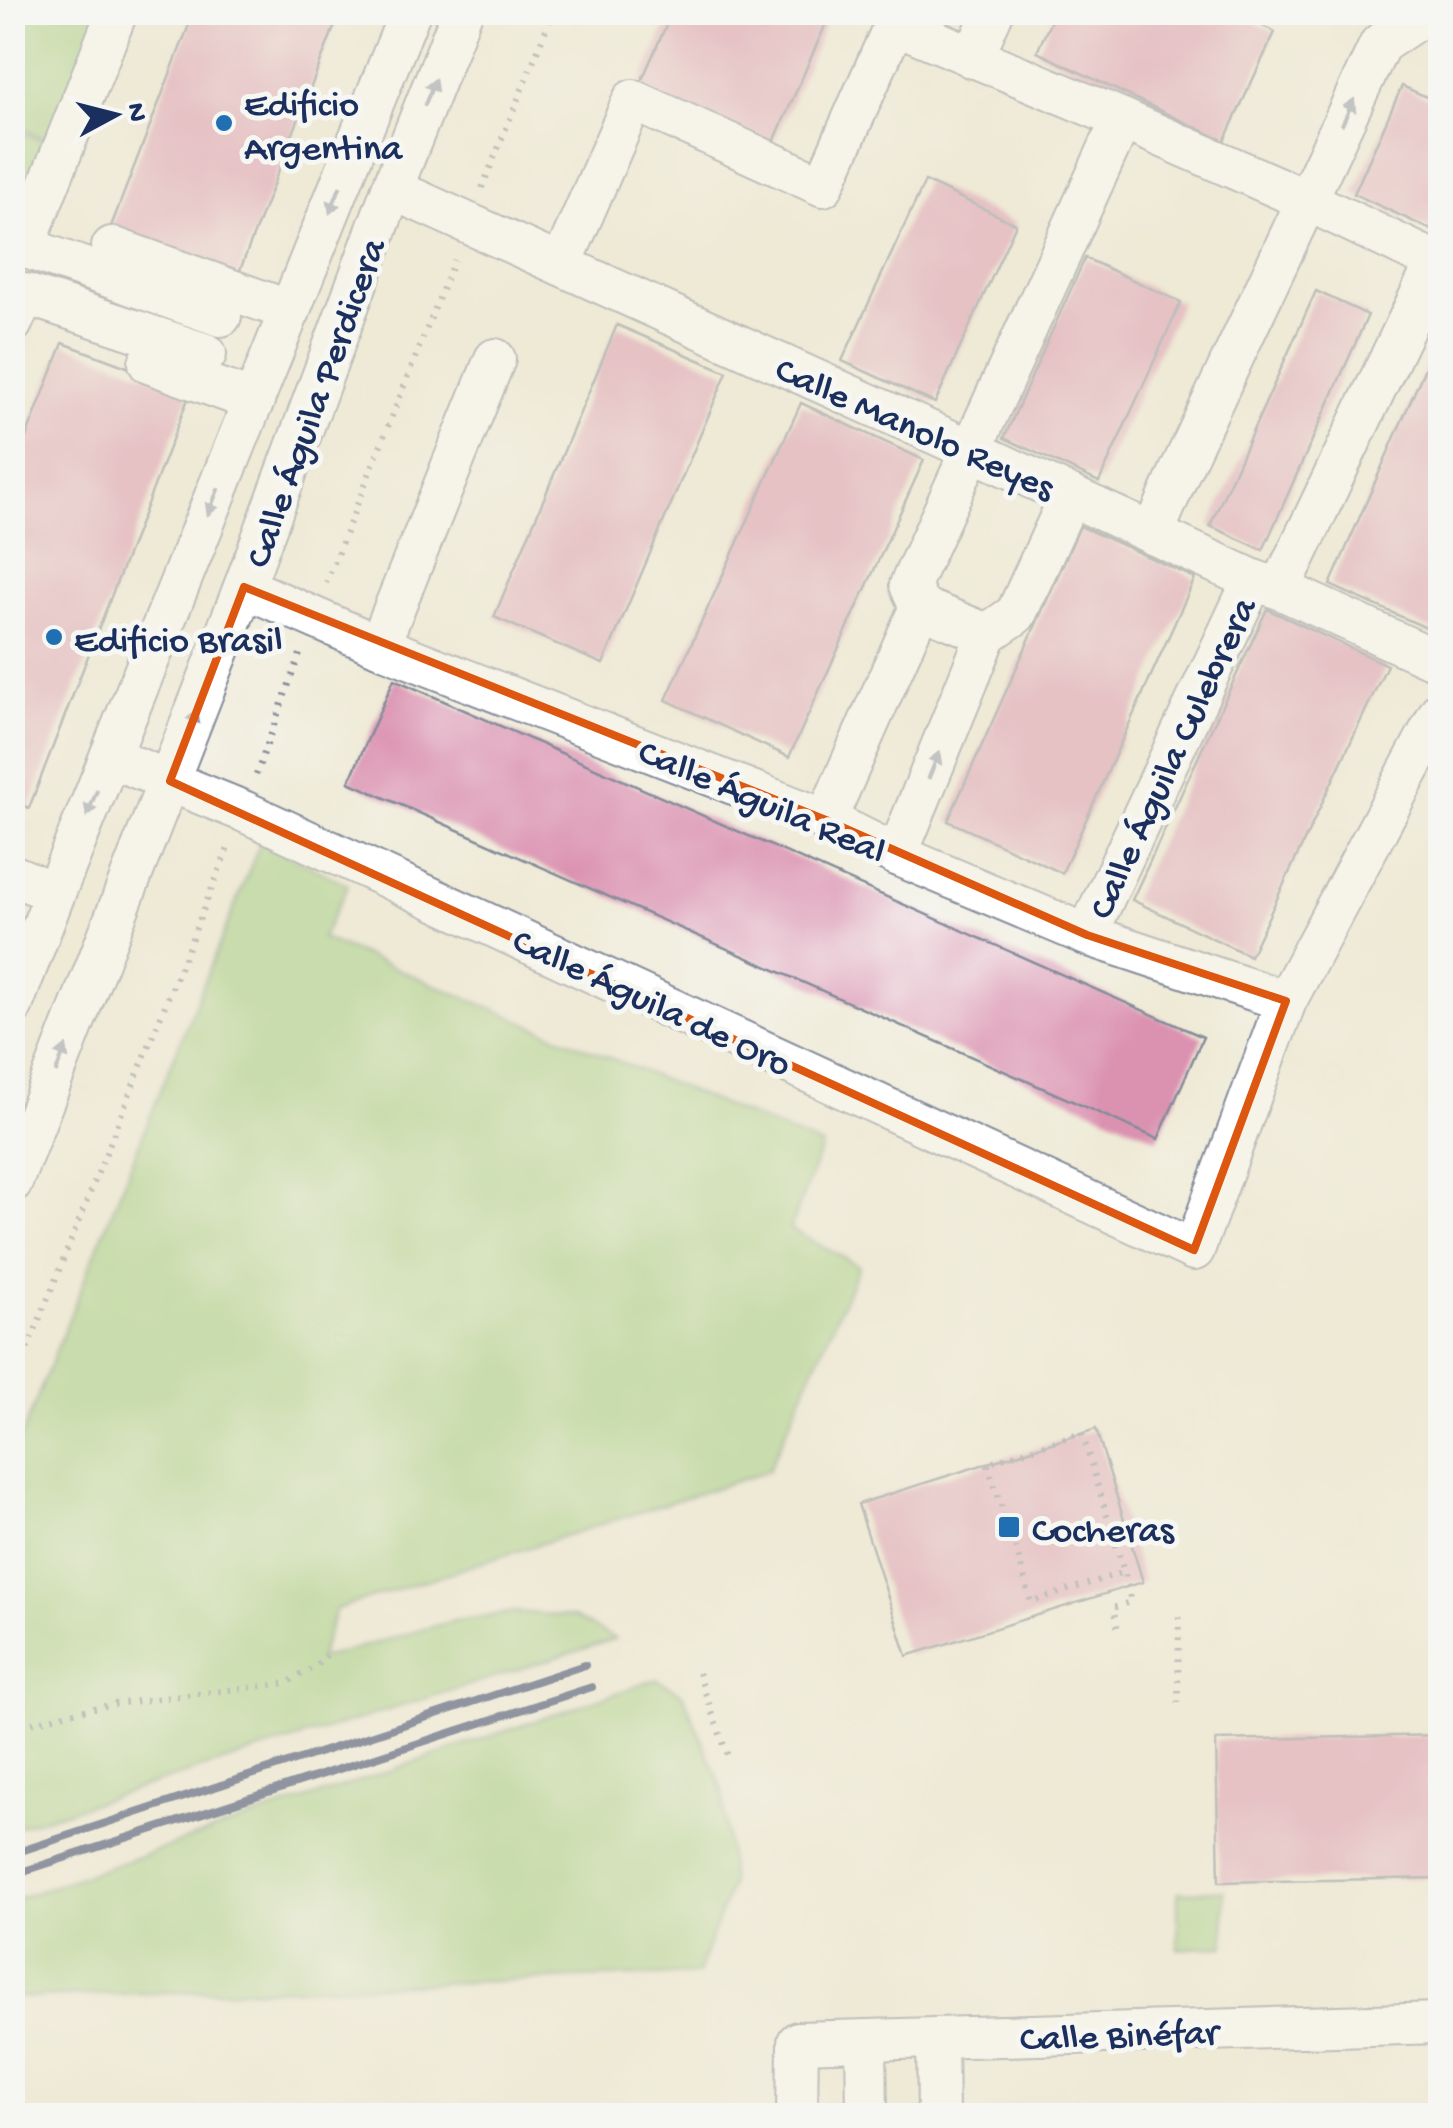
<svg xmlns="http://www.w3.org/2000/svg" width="1453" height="2128" font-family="'Gochi Hand',sans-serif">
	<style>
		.green { fill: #9ccd7c; stroke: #5c7e6d; stroke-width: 2.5 }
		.building { fill: #db92b1 }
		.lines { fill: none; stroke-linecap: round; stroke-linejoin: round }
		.minor-casing { stroke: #858c9a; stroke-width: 44 }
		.path { stroke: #858c9a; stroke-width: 6; stroke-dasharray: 2.5 8; stroke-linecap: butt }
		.minor { stroke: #fff; stroke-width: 40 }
		.rail { stroke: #1b2f5e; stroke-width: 8 }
		.oneway { fill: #8d97ae }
		.marked { fill: none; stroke: #de5710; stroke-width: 8; stroke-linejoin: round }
		.poi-dot { fill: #1f6fb2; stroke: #f6f6f2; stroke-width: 4 }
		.labels { text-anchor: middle; stroke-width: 10; stroke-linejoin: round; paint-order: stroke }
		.poi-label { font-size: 38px; fill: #1b2f5e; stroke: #f6f6f2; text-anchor: start }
		.street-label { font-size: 38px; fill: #1b2f5e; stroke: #f6f6f2 }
	</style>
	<rect width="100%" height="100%" fill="#f6f6f2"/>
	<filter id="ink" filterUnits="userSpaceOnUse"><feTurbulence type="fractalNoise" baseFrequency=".01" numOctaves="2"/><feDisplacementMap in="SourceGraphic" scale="20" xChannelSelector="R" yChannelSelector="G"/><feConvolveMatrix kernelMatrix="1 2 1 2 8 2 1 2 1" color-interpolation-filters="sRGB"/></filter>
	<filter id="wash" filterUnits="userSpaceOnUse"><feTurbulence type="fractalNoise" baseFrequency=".0048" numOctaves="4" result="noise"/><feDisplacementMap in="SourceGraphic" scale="40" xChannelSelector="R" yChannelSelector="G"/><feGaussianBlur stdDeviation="2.25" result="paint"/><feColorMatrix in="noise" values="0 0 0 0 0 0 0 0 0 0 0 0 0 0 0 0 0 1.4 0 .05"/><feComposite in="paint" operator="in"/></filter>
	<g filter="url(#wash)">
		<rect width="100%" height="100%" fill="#efead6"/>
		<!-- green -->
		<g class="green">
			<path d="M 13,13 L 109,13 L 54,142 L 13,124 Z"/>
			<path d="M 13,128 L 53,145 L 13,242 Z"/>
			<path d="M 261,841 L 348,885 L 322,938 L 822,1146 L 790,1229 L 859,1266 L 768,1471 L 336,1609 L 319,1659 L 453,1621 L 517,1612 L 574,1617 L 615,1639 L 13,1828 L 12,1460 Z"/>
			<path d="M 657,1679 L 683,1694 L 723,1790 L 731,1884 L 698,1974 L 13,1998 L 13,1900 Z"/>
			<path d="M 1224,1890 L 1225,1946 L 1178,1949 L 1178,1893 Z"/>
		</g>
		<g id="blocks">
			<!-- building -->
			<g class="building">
				<path d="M 194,12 L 340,12 L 235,283 L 108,234 Z"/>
				<path d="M 672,12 L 831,12 L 766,160 L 633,100 Z"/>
				<path d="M 1055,12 L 1234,12 L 1275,32 L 1224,141 L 1037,52 Z"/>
				<path d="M 1402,86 L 1440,103 L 1440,234 L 1354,194 Z"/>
				<path d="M 925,181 L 1016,224 L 935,403 L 842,361 Z"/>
				<path d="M 1085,258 L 1181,302 L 1099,482 L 1004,438 Z"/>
				<path d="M 1316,291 L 1368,315 L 1263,550 L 1210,526 Z"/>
				<path d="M 617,325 L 727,372 L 603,664 L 494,617 Z"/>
				<path d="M 63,343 L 191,391 L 29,808 L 12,801 L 12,473 Z"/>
				<path d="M 1432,352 L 1440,356 L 1440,634 L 1330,585 Z"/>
				<path d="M 801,403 L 924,460 L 789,757 L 666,700 Z"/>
				<path d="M 1080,526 L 1195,578 L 1062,873 L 948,821 Z"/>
				<path d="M 1267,609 L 1387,665 L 1250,956 L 1132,900 Z"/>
				<path d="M 394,679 L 1203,1037 L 1158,1139 L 349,782 Z"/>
				<path d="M 1096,1429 L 1143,1582 L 907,1656 L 858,1504 Z"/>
				<path d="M 1440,1735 L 1440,1878 L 1219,1882 L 1216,1740 Z"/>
			</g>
		</g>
	</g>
	<g filter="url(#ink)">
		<use href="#blocks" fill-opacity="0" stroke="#858c9a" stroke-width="2.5"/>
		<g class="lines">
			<defs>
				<g id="minor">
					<path d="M 117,12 L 24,247 L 221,316"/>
					<path d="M 895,24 L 1122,119 L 1306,200 L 1436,262 L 1280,589"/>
					<path d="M 973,58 L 993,12"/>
					<path d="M 392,189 L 971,450 L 1253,580 L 1280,589 L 1440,662"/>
					<path d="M 112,247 L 290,311"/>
					<path d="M 561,265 L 633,100 L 823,186 L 900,12"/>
					<path d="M 12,323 L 25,294 L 206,354"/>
					<path d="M 149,363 L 254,401"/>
					<path d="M 1153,534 L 1180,471 L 1380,44 L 1428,12"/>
					<path d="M 244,587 L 379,646 L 826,820 L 897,855 L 1087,935 L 1286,1001"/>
					<path d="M 920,607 L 910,585 L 1122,119"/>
					<path d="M 987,634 L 1016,614 L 1070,496"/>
					<path d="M 379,646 L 495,359"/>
					<path d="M 110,757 L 243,811 L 1194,1250 L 1286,1001 L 1440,712"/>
					<path d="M 826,820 L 920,607 L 987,634 L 897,855"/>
					<path d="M 12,875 L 55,893"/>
					<path d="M 1087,935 L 1253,580"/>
					<path d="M 12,1006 L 55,893 L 410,12"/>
					<path d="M 12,1182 L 244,587 L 392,189 L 462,12"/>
					<path d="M 937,2038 L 938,2116"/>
					<path d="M 866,2040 L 867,2116"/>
					<path d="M 797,2116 L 798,2042 L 1440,2023"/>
				</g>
			</defs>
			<!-- minor casing -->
			<use href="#minor" class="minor-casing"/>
			<!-- path -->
			<g class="path">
				<path d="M 482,188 L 553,12"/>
				<path d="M 326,583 L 454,260"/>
				<path d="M 256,775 L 301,651"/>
				<path d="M 12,1388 L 228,848"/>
				<path d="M 1005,1517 L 987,1463 L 1082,1433 L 1124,1572"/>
				<path d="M 1013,1537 L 1031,1602 L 1124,1572 L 1129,1586 L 1130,1602 L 1113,1608 L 1118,1630"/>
				<path d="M 698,1673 L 730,1762"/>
				<path d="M 1178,1703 L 1179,1609"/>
				<path d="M 12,1729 L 65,1714 L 114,1704 L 287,1683 L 316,1666 L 332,1650"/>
			</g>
			<!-- minor -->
			<use href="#minor" class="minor"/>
			<!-- rail -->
			<g class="rail">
				<path d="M 12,1854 L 585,1665"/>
				<path d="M 12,1875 L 592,1687"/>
			</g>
		</g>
		<!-- one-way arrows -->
		<defs><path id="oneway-solid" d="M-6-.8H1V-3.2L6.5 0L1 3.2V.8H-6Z" transform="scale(2.5)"/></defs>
		<g class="oneway">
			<use href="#oneway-solid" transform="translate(430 92) rotate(-68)"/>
			<use href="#oneway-solid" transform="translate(1348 112) rotate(-65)"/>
			<use href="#oneway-solid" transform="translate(335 200) rotate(112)"/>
			<use href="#oneway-solid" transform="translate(213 502) rotate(112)"/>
			<use href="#oneway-solid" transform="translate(192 724) rotate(-69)"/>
			<use href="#oneway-solid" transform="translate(934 765) rotate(-68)"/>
			<use href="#oneway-solid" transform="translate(92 803) rotate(112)"/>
			<use href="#oneway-solid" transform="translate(61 1059) rotate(-69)"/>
		</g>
	</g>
	<!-- marked area -->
	<path d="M0 0H1453V2128H0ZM 244,587 L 826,820 L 1087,935 L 1286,1001 L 1194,1250 L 170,781 Z" fill="#efead6" fill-opacity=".55" fill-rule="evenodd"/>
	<path class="marked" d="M 244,587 L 826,820 L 1087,935 L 1286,1001 L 1194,1250 L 170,781 Z"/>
	<!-- markers -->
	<g class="poi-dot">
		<circle cx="224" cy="123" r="10"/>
		<circle cx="54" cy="637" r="10"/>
		<rect x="997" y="1515" width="24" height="24" rx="5"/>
	</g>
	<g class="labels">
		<!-- poi labels -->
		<g class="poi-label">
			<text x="244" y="114">Edificio<tspan x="244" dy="44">Argentina</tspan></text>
			<text x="74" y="650">Edificio Brasil</text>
			<text x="1032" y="1540">Cocheras</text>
		</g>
		<!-- street labels -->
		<g class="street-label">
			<text transform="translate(313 402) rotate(-70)" y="13">Calle Águila Perdicera</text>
			<text transform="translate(916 426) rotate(24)" y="13">Calle Manolo Reyes</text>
			<text transform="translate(1170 757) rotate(-65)" y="13">Calle Águila Culebrera</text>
			<text transform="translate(763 799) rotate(23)" y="13">Calle Águila Real</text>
			<text transform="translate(653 1000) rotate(25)" y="13">Calle Águila de Oro</text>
			<text transform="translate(1119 2033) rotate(-2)" y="13">Calle Binéfar</text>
		</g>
	</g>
	<!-- margin -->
	<rect width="1453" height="2128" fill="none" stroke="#f6f6f2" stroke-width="50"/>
	<!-- north arrow -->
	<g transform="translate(115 115) rotate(83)" stroke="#f6f6f2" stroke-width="8" paint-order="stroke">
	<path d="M0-8L18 38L0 25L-18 38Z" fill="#1b2f5e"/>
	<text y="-15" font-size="28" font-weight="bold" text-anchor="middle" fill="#1b2f5e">N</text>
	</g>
</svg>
